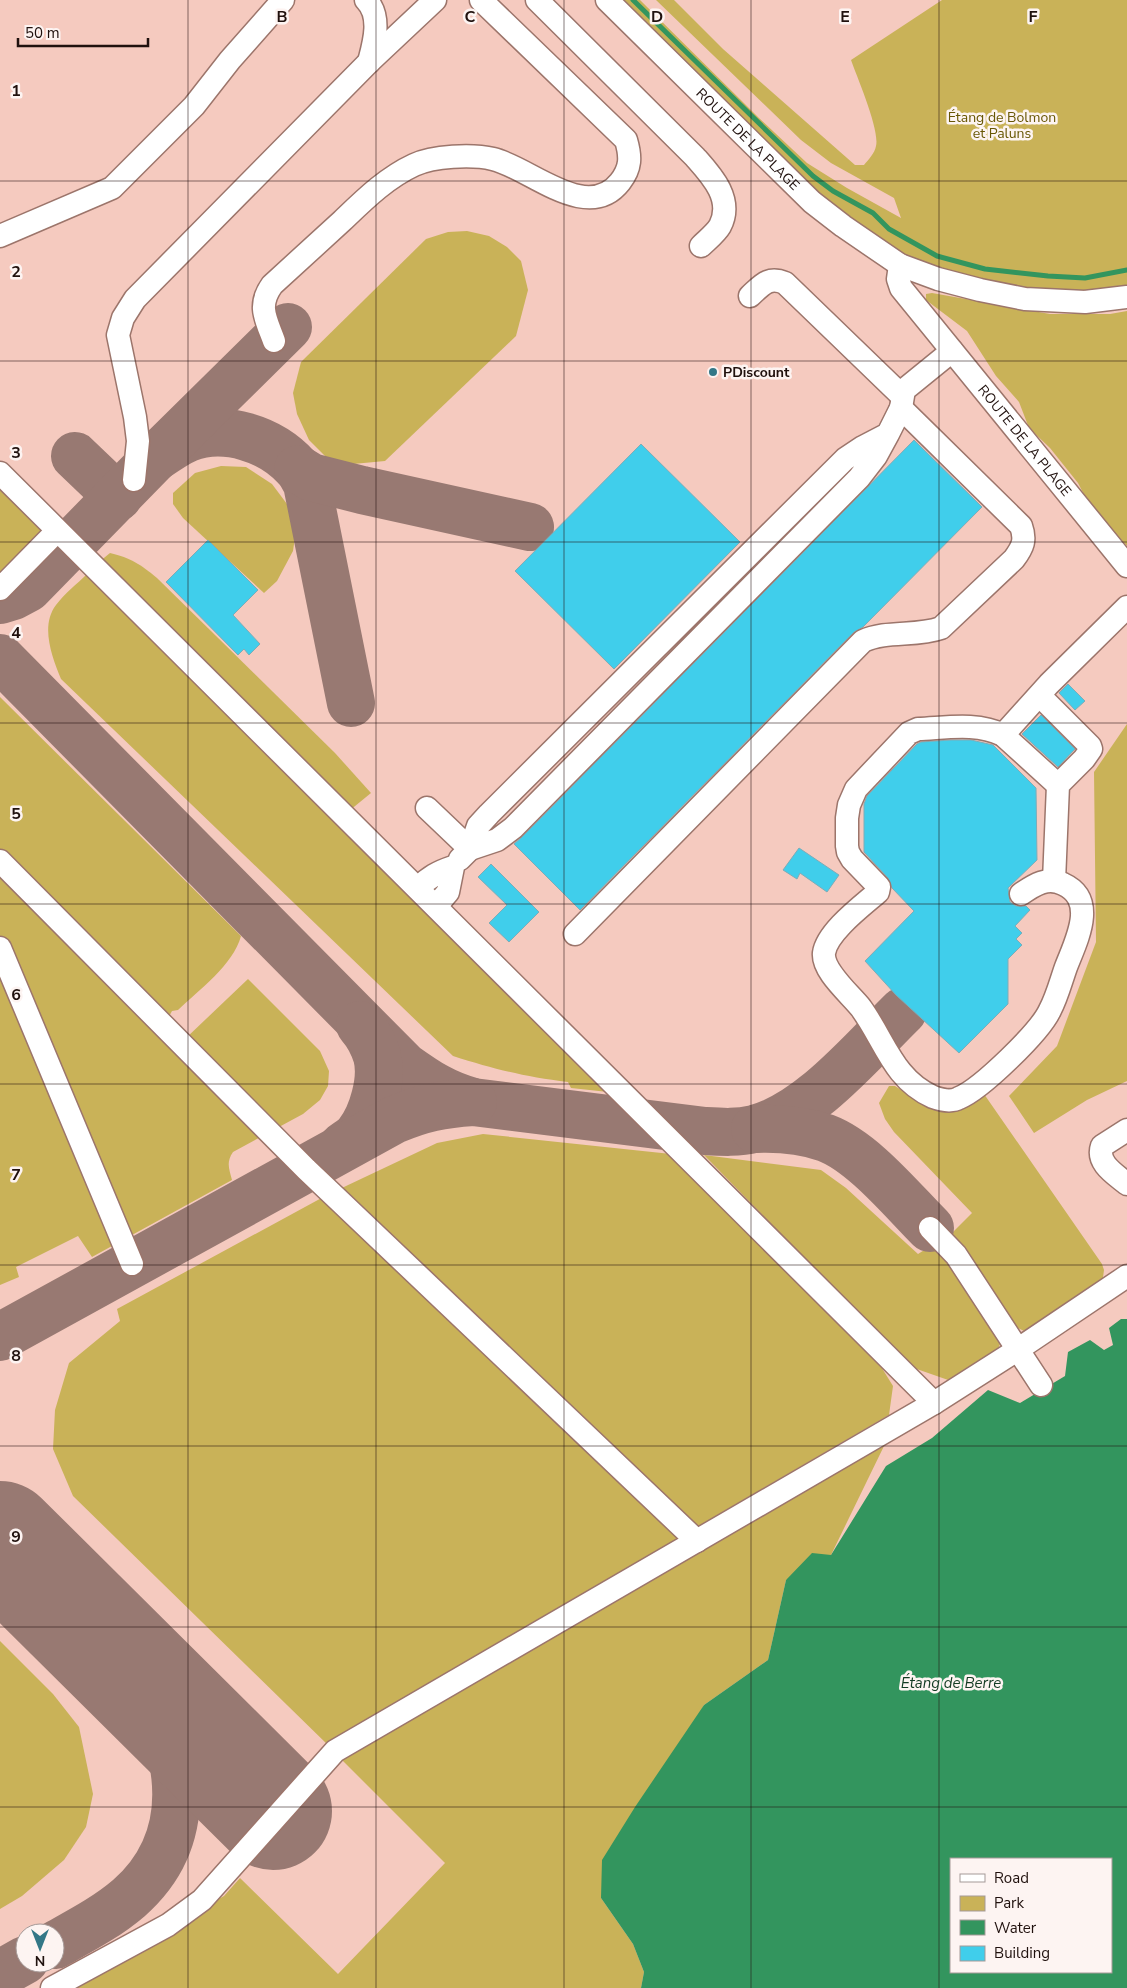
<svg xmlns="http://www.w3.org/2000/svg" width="1127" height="1988" font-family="'Nunito Sans',sans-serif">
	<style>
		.green { fill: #c9b258 }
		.water { fill: #33955e; fill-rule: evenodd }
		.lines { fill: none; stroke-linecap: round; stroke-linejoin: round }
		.stream { stroke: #33955e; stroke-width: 5 }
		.taxiway { stroke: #987972; stroke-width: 48 }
		.runway { stroke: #987972; stroke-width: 118 }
		.building { fill: #40ceeb; stroke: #7eacb7 }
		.minor-casing { stroke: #9c756b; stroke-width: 25 }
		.minor { stroke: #fff; stroke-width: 22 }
		.grid { fill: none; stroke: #20110e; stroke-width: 1; stroke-opacity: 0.55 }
		.poi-dot { fill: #337787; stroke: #fdf4f2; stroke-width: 2 }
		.labels { text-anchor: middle; stroke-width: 5; stroke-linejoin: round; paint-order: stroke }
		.park-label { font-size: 14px; fill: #685705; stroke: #fdf4f2 }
		.street-label { font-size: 14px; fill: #20110e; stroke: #fdf4f2 }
		.poi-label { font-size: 14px; font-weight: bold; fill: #20110e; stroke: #fdf4f2; text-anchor: start }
		.water-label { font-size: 15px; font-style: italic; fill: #133b23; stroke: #fdf4f2 }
		.grid-label { font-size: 16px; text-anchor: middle; font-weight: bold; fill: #20110e; stroke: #fdf4f2; stroke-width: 5; stroke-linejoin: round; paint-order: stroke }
	</style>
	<rect width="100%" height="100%" fill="#f5cabf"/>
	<!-- green -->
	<g class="green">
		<path d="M 620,0 L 640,0 L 759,118 L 807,163 L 847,188 L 901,218 L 894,198 L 831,163 L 801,140 L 656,0 L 674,0 L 723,49 L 855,165 L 864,165 C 868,160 875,153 876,146 C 880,130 857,77 851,60 L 942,0 L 1127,0 L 1127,289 L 1109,292 L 1044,292 L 984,283 L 916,262 L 858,225 L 799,177 Z"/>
		<path d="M 467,231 L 489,236 L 507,247 L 521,261 L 528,290 L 516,336 L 385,461 L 353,464 L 327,458 L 309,440 L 297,414 L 293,393 L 301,362 L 426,239 L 448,232 Z"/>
		<path d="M 932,293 L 1050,314 L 1110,314 L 1127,311 L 1127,546 L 1092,510 L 1078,483 L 1050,448 L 1029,428 L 1019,402 L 996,376 L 967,331 L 926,300 L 926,294 Z"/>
		<path d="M 221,466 L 246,467 L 272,484 L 287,504 L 296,530 L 293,551 L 277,581 L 264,593 L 183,518 L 173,504 L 173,493 L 195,473 Z"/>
		<path d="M 0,489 L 45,533 L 0,574 Z"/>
		<path d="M 110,553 C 131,558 140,564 157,578 L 335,753 L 371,793 L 349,811 L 99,562 Z"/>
		<path d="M 87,574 L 608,1092 L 571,1088 L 568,1082 C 525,1077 494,1069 453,1056 L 61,679 C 52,657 40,626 56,605 C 65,593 77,584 87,574 Z"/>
		<path d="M 0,697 L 241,936 C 233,965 199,990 178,1010 L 172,1011 L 166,1022 L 185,1039 L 248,979 L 320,1051 L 329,1071 L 328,1086 L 320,1100 L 303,1114 L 233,1152 C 226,1162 229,1169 232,1180 L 92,1257 L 78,1236 L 16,1267 L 19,1277 L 0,1285 Z"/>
		<path d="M 1127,724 L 1127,1081 L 1087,1100 L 1034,1133 L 1009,1096 L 1057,1046 L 1096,942 L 1094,772 Z"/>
		<path d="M 889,1086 L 895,1086 L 912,1097 L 984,1094 L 1102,1264 L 1104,1270 L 1102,1285 L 1026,1332 L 1014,1326 L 952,1233 L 972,1213 L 894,1132 L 885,1119 L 879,1103 Z"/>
		<path d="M 483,1134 L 671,1154 L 880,1365 L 893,1386 L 889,1415 L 702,1524 L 631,1573 L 331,1748 L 73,1496 L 53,1449 L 55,1410 L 69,1363 L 120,1321 L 117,1309 L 327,1195 L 437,1143 Z"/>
		<path d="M 704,1155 L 821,1170 L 846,1188 L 918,1254 L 937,1242 L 1000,1344 L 995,1357 L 951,1381 L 911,1367 Z"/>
		<path d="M 884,1446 L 831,1555 L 786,1580 L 768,1660 L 704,1705 L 601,1898 L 633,1944 L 644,1972 L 641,1988 L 59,1988 L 224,1896 L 240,1878 L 338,1974 L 445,1863 L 337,1755 L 443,1702 L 750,1521 Z"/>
		<path d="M 0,1641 L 53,1694 L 79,1727 L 93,1794 L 86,1827 L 64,1860 L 22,1896 L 0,1909 Z"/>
	</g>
	<!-- water -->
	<path class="water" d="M 1121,1319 L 1127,1319 L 1127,1988 L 641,1988 L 644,1972 L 633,1944 L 601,1898 L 602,1860 L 635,1807 L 704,1705 L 768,1660 L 786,1580 L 812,1553 L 831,1555 L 886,1466 L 932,1438 L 988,1390 L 1020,1403 L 1065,1376 L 1068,1352 L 1090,1340 L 1104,1350 L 1113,1345 L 1109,1328 ZM 951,1859 L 1111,1859 L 1111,1972 L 951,1972 Z"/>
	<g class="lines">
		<!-- stream -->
		<path class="stream" d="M 633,0 L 813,176 L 833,191 L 873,213 L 889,229 L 937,256 L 985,269 L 1048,276 L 1085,278 L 1127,270"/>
		<!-- taxiway -->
		<g class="taxiway">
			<path d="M 75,456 L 118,497"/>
			<path d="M 155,458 C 165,451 176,443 188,438 C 225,424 271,439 297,468 C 301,472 304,479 307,484 L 351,703"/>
			<path d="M 298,469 L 311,477 L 362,490 L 530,527"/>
			<path d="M 0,600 L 13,596 L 28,588 L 155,458 L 288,327"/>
			<path d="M 0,658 L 404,1066 C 428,1083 444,1094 473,1102 L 705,1131 C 722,1132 738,1133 754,1129 C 810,1115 863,1050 903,1011"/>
			<path d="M 755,1129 C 779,1128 803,1130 826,1138 C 863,1152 902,1200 930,1228"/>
			<path d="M 343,1146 C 348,1142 354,1139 358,1134 C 373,1115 383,1079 377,1056 C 373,1043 368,1034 360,1025"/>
			<path d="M 0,1337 L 394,1120 C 422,1108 442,1104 473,1102"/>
			<path d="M 0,1537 L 8,1547"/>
			<path d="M 55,1945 C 80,1931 107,1917 129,1898 C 197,1838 182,1754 144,1682"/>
			<path d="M 0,1974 L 25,1960"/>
		</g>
		<!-- runway -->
		<path class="runway" d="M 0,1540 L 273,1811"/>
	</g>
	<!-- building -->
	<g class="building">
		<path d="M 914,440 L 982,507 L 863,627 L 854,632 L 580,910 L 514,844 L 522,837 Z"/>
		<path d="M 641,444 L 740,542 L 614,669 L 515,571 Z"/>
		<path d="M 208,540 L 258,590 L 233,615 L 260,644 L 249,655 L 244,649 L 238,655 L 166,582 Z"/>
		<path d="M 1068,684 L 1085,701 L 1075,710 L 1059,693 Z"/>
		<path d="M 1041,715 L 1075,749 L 1058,767 L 1022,734 Z"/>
		<path d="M 951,740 L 971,740 L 993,745 L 1036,788 L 1037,860 L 1008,888 L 1010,902 L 1016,906 L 1026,906 L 1030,910 L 1015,926 L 1022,933 L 1016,939 L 1022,945 L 1008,959 L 1008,1004 L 959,1053 L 896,995 L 865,961 L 914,911 L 892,888 L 888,878 L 864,852 L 864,804 L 867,796 L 917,744 L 921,742 Z"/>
		<path d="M 799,848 L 839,875 L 827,892 L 800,873 L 797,879 L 783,870 Z"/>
		<path d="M 491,864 L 539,912 L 509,942 L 489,923 L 507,905 L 478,877 Z"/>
	</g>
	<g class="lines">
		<defs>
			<g id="minor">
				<path d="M 366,0 C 382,16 374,43 369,62"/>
				<path d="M 537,0 L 695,157 C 711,175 734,199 720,226 C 716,233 707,240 701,246"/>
				<path id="s1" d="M 607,0 L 812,202 L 843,226 L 900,265 L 938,279 L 980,290 L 1025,299 L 1085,302 L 1127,297"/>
				<path d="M 0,236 L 112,188 L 194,106 L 230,60 L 283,0"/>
				<path id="s2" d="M 900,265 L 898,279 L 901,288 L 1127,566"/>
				<path d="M 750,296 C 762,285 768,276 785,283 L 902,396"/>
				<path d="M 274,341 C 266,319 257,306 272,285 C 296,263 319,242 342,221 C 364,200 386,178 414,165 C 433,156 472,154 493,159 C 529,167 587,224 620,182 C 631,168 631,157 626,140 L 481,0"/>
				<path d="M 888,434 L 876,456 L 859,478 L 513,828 L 497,840 L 470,849 L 478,826 L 489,814 L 845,459 L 863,447 L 888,434 L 901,408 L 904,390 L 952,351"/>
				<path d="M 0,473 L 934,1403"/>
				<path d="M 134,480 L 138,441 L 135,417 L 118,335 L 123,318 L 135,299 L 369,62 L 435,0"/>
				<path d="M 0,589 L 57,531"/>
				<path d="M 1040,696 L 1090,746 L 1091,749 L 1084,759 L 1058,785 L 1054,881"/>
				<path d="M 1003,735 L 1049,684 L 1127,607"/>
				<path d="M 427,808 L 470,849 L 460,859"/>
				<path d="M 0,861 L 306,1169 L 697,1541"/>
				<path d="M 418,888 C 429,877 438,872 453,867 L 448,892 L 436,906"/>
				<path d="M 1021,894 C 1034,885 1048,876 1063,884 C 1098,900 1076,941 1066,967 C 1061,981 1057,997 1050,1010 C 1040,1032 981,1089 959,1098 C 952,1102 941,1100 933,1097 C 893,1079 885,1041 861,1008 C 850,994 822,971 824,953 C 827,932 862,906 878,892 L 879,887 L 852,859 L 848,852 L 847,846 L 847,818 L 849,805 L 856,789 L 909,733 L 918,729 C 946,728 977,722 1003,735 L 1058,785"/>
				<path d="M 575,934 L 863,641 C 887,630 916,637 941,628 L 1014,559 C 1023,547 1026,540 1021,526 L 901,408"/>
				<path d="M 0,948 L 132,1264"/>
				<path d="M 1127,1130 L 1102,1146 C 1096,1163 1115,1174 1127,1184"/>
				<path d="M 930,1228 L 956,1255 L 1041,1385"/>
				<path d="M 52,1988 L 168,1925 L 202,1900 L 335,1751 L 934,1403 L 1017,1350 L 1127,1276"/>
			</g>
		</defs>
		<!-- minor casing -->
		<use href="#minor" class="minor-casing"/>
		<!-- minor -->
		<use href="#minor" class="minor"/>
	</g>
	<!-- grid -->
	<path class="grid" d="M 188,0 L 188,1988M 376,0 L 376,1988M 564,0 L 564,1988M 751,0 L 751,1988M 939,0 L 939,1988M 0,181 L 1127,181M 0,361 L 1127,361M 0,542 L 1127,542M 0,723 L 1127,723M 0,904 L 1127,904M 0,1084 L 1127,1084M 0,1265 L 1127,1265M 0,1446 L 1127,1446M 0,1627 L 1127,1627M 0,1807 L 1127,1807"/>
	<!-- markers -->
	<circle class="poi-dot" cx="713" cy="372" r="5"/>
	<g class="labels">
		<!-- park labels -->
		<g class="park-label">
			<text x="1002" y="122">Étang de Bolmon<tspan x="1002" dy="16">et Paluns</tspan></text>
		</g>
		<!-- street labels -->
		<g class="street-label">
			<text dy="5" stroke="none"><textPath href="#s1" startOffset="198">ROUTE DE LA PLAGE</textPath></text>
			<text dy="5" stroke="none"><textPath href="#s2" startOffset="220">ROUTE DE LA PLAGE</textPath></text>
		</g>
		<!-- poi labels -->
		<g class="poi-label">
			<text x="723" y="377">PDiscount</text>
		</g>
		<!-- water labels -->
		<g class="water-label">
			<text x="951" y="1688">Étang de Berre</text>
		</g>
	</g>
	<g class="grid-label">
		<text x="282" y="22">B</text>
		<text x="470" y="22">C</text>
		<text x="657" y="22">D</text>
		<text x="845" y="22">E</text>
		<text x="1033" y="22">F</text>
		<text x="16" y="96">1</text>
		<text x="16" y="277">2</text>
		<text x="16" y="458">3</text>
		<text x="16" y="638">4</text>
		<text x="16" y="819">5</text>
		<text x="16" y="1000">6</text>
		<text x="16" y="1180">7</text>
		<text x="16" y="1361">8</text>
		<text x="16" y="1542">9</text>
	</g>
	<!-- legend -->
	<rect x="950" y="1858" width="162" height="115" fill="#fdf4f2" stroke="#a59997"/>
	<rect x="960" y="1874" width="25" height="8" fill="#ffffff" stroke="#a59997"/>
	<text x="994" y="1883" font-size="15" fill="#20110e">Road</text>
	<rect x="960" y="1896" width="25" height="15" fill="#c9b258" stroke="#a59997"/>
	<text x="994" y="1908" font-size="15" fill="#20110e">Park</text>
	<rect x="960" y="1920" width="25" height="15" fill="#33955e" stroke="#a59997"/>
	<text x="994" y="1933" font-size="15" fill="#20110e">Water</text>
	<rect x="960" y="1946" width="25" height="15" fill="#40ceeb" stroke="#a59997"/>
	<text x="994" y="1958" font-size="15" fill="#20110e">Building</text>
	<!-- north arrow -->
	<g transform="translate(40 1948) rotate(180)"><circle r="24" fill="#fdf4f2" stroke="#a59997"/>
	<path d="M0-4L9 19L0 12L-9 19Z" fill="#337787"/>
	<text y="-8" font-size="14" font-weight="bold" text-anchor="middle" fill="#20110e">N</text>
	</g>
	<!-- scale -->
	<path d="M18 38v8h130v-8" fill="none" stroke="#20110e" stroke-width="2.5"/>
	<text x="25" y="38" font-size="15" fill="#20110e" stroke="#fdf4f2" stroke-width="4" paint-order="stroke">50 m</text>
</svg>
